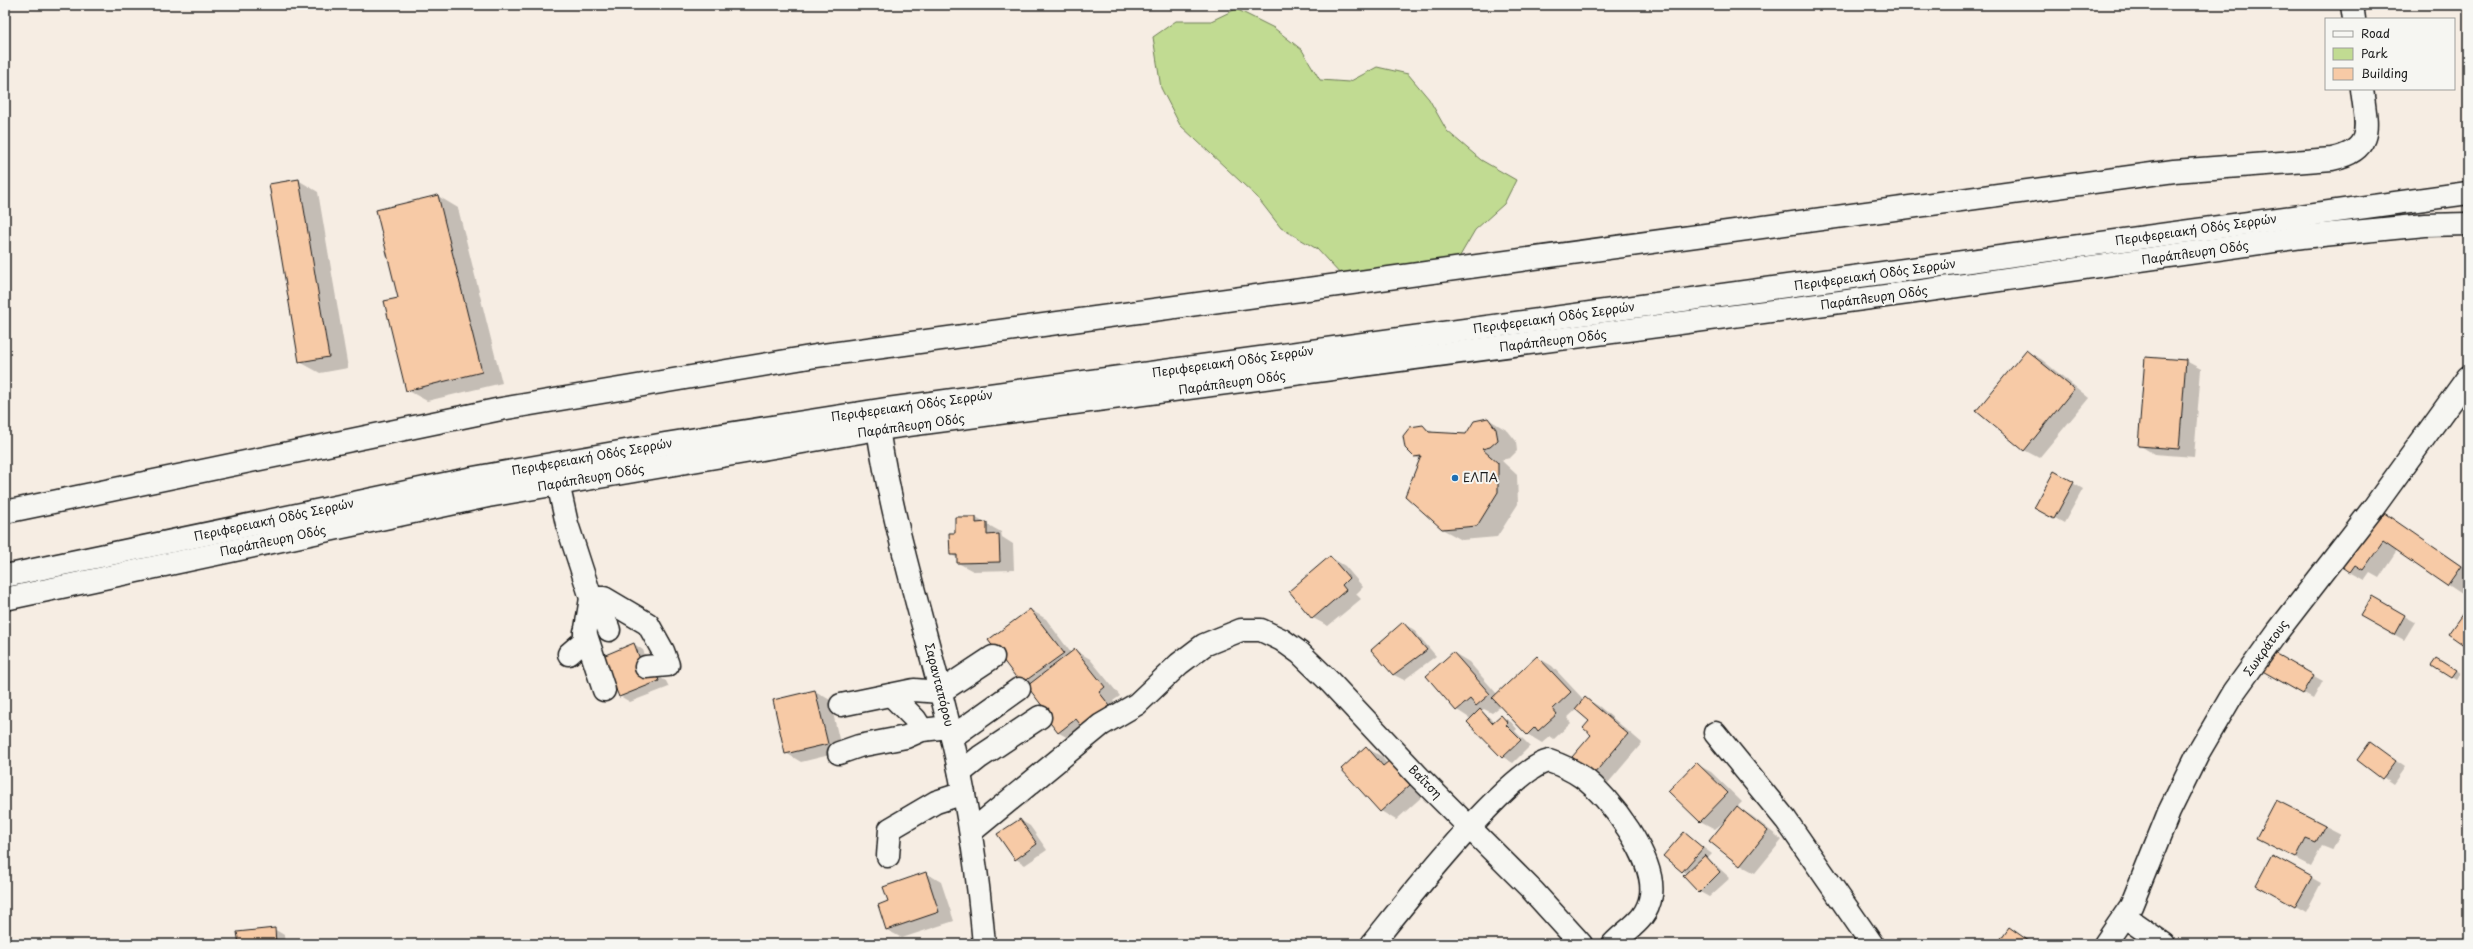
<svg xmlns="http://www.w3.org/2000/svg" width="2473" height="949" font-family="'Playpen Sans',sans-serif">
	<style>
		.green { fill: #c1db92; stroke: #6e7c57 }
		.shadow { fill: #0003 }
		.building { fill: #f7caa6; stroke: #1c1c1c }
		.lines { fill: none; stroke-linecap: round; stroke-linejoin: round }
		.minor-casing { stroke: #1c1c1c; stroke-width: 25 }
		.major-casing { stroke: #1c1c1c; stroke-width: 25 }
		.minor { stroke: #f6f6f2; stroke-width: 22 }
		.major { stroke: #f6f6f2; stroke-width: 22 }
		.poi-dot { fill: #1f6fb2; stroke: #f6f6f2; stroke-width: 1.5 }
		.labels { text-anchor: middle; stroke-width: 4; stroke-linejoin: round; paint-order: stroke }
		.street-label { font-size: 12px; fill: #1c1c1c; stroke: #f6f6f2 }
		.poi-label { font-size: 12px; fill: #1c1c1c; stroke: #f6f6f2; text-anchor: start }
	</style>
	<rect width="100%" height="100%" fill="#f6ede3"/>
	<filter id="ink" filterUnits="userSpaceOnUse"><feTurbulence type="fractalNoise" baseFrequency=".025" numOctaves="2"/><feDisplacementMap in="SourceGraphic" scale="8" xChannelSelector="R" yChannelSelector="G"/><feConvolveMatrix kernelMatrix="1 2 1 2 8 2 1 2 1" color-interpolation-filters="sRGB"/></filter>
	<g filter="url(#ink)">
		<!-- green -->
		<path class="green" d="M 1236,9 L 1274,28 L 1302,50 L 1320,80 L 1349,82 L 1377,67 L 1408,74 L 1429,99 L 1447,131 L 1481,160 L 1516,180 L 1504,204 L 1475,230 L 1457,261 L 1342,276 L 1317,249 L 1281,228 L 1257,197 L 1180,125 L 1161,88 L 1153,37 L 1176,21 L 1211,21 Z"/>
		<!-- shadow -->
		<g class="shadow">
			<path d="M 298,180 L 318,192 L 348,368 L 320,373 L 300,362 Z"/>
			<path d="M 438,196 L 458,208 L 502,383 L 427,401 L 407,390 L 399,298 Z"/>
			<path d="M 2026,351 L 2041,359 L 2089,398 L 2039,458 L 2024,450 Z"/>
			<path d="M 2186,361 L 2201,369 L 2194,457 L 2154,454 L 2139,445 Z"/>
			<path d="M 1488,419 L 1508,431 L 1516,441 L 1517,451 L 1510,458 L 1501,460 L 1517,475 L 1518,504 L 1497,537 L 1462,540 L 1442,529 L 1421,460 L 1414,456 L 1423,426 L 1436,434 L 1466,435 Z"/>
			<path d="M 2054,472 L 2083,489 L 2064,523 L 2035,507 Z"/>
			<path d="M 2377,509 L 2468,570 L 2468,586 L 2462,594 L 2397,551 L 2379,578 L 2370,573 L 2365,580 L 2350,572 Z"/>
			<path d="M 976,518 L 1001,532 L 1002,537 L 1013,544 L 1014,570 L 973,571 L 958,563 L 958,559 L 951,554 Z"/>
			<path d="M 1330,557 L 1345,566 L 1363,587 L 1356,594 L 1361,599 L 1328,626 L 1313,618 Z"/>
			<path d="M 2372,598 L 2415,622 L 2404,640 L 2362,616 Z"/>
			<path d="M 1031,610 L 1046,619 L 1071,653 L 1075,650 L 1090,659 L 1120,696 L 1113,701 L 1124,715 L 1074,741 L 1059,733 L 1041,710 L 1045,707 L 1030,688 L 1022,684 Z"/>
			<path d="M 1403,624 L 1413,629 L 1436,656 L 1404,680 L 1394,675 L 1372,650 Z"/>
			<path d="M 634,644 L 643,650 L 654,677 L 657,676 L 666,681 L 669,687 L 630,702 L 620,696 Z"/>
			<path d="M 2270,652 L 2323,681 L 2313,699 L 2260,669 Z"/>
			<path d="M 1454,653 L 1469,662 L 1497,694 L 1537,657 L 1552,666 L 1584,700 L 1585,698 L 1600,707 L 1642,743 L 1608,783 L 1593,774 L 1590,721 L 1577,709 L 1567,718 L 1571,723 L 1554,739 L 1550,736 L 1542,743 L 1527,734 L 1501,706 L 1492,713 L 1484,709 L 1481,711 L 1495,722 L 1501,716 L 1511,722 L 1517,729 L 1515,731 L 1530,746 L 1513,763 L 1503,757 L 1468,722 L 1471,719 L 1457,710 L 1427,676 Z"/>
			<path d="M 2442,663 L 2460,674 L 2456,680 L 2451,677 Z"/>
			<path d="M 815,691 L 830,700 L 842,752 L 801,762 L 786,753 Z"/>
			<path d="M 2370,743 L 2405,767 L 2393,784 L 2358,760 Z"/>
			<path d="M 1366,748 L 1381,756 L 1387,764 L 1404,771 L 1425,794 L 1396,820 L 1381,811 L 1342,769 Z"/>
			<path d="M 1696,764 L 1711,772 L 1742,802 L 1737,807 L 1752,816 L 1782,840 L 1755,873 L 1740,865 L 1729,818 L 1715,829 L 1700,821 Z"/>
			<path d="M 2276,801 L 2340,834 L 2332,850 L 2322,846 L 2311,866 L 2273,846 Z"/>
			<path d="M 1020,820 L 1030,826 L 1047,850 L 1025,865 L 1016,859 Z"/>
			<path d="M 1684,833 L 1712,854 L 1708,858 L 1730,878 L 1709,897 L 1700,892 L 1687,874 L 1664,856 Z"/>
			<path d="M 2273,856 L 2321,883 L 2306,912 L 2257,884 Z"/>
			<path d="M 926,873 L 941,882 L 954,921 L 902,938 L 887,930 L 879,906 L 890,902 Z"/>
			<path d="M 274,929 L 284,935 L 285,944 L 240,944 Z"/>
		</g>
		<!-- building -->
		<g class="building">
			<path d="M 299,179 L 329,357 L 299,362 L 269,184 Z"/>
			<path d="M 438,195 L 482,372 L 406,391 L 384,301 L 398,298 L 376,210 Z"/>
			<path d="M 2026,350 L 2074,389 L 2024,451 L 1976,411 Z"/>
			<path d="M 2145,357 L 2186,360 L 2179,449 L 2138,446 Z"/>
			<path d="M 1488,418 L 1496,429 L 1498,440 L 1490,447 L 1482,449 L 1498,463 L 1498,492 L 1477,526 L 1442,529 L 1405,496 L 1421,456 L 1414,457 L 1405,448 L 1403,436 L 1410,427 L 1423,425 L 1429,432 L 1466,434 L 1474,421 Z"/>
			<path d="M 2054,471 L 2074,482 L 2054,519 L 2034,508 Z"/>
			<path d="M 2377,508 L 2461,566 L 2447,586 L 2383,542 L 2363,570 L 2355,565 L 2350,572 L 2338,564 Z"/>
			<path d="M 955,517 L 976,517 L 976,523 L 987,522 L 987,535 L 999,534 L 1000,562 L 957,563 L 957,555 L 950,555 L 949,533 L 955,533 Z"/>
			<path d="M 1330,556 L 1349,578 L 1342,585 L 1346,590 L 1312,619 L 1289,591 Z"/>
			<path d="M 2372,596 L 2405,615 L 2394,635 L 2360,616 Z"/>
			<path d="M 2468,606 L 2468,648 L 2448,634 Z"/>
			<path d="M 1030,609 L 1064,653 L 1021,684 L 988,640 Z"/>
			<path d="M 1403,622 L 1427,650 L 1393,675 L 1371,650 Z"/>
			<path d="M 634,643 L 647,678 L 657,675 L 659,681 L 619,697 L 603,656 Z"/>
			<path d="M 1075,649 L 1105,687 L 1099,692 L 1110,706 L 1083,728 L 1076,719 L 1058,733 L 1040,710 L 1043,707 L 1027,686 Z"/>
			<path d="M 2270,650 L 2314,675 L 2303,694 L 2259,669 Z"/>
			<path d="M 1453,652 L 1490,694 L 1476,706 L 1470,699 L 1456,711 L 1426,676 Z"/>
			<path d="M 1537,656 L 1571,692 L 1553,709 L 1557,714 L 1538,731 L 1535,727 L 1527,735 L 1492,698 Z"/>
			<path d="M 2437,659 L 2456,671 L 2451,678 L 2432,666 Z"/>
			<path d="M 815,690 L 828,744 L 785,754 L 773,700 Z"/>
			<path d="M 1585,697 L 1628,734 L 1593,775 L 1572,757 L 1591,735 L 1583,728 L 1589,721 L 1575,709 Z"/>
			<path d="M 1480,709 L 1492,723 L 1501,715 L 1508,723 L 1506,725 L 1521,740 L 1502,758 L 1467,722 Z"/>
			<path d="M 2370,742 L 2396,761 L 2382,779 L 2357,760 Z"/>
			<path d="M 1366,746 L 1383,766 L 1389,761 L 1410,785 L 1380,812 L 1341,769 Z"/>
			<path d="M 1696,762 L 1728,793 L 1700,822 L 1668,791 Z"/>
			<path d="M 2276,800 L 2325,825 L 2316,842 L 2306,838 L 2296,858 L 2256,838 Z"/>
			<path d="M 1737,806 L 1768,831 L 1740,866 L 1709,841 Z"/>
			<path d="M 1020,819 L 1037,844 L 1015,860 L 997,834 Z"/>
			<path d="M 1684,832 L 1703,848 L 1682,872 L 1663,856 Z"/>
			<path d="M 1705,855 L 1720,872 L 1699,893 L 1683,876 Z"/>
			<path d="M 2272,855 L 2312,877 L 2295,907 L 2256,885 Z"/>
			<path d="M 926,872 L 939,912 L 886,930 L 878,905 L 888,901 L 883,887 Z"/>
			<path d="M 2009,927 L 2033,944 L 1997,944 Z"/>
			<path d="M 275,928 L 276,944 L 239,944 L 237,932 Z"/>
		</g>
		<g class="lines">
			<defs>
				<g id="minor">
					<path d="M 2352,5 L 2354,19"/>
					<path d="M 878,429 C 894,534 928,635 952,738 C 968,806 978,874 984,944"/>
					<path d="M 558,483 L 567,524 L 591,598 L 584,641 L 569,654"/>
					<path d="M 5,512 L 501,409 L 816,356 L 2174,171 L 2332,159 C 2376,150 2366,124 2362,89"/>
					<path d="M 591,598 L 604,598 L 648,624 L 663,651 L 668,665 L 646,667"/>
					<path d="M 5,599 L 488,496 L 878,429 L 1908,293 L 2302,237 L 2425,225 L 2468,224"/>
					<path d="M 597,599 L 609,630"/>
					<path d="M 585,632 L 604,690"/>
					<path d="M 891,695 L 915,719 L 922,730"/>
					<path d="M 841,705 L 914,690 L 940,692 L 993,657"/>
					<path d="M 1715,733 L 1786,820 L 1872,944"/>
					<path d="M 952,737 L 1019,689"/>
					<path d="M 839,753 L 859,746 L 906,737 L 922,730 L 949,727"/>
					<path d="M 960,773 L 980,757 L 1040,717"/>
					<path d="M 972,831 L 1101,725 L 1137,704 L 1179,664 L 1204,645 L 1241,630 L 1261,630 L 1282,640 L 1300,653 L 1330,682 L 1419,777 L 1532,890 L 1581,944"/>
					<path d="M 888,856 L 890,829 L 936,802 L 964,793"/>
					<path d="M 2125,917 L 2164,944"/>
					<path d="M 1372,944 C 1401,908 1510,768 1549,761 C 1561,765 1572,770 1582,777 C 1610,797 1656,859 1651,895 C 1647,921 1629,927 1613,944"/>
					<path d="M 2105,944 L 2131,906 L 2169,812 L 2197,755 L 2234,692 L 2278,631 L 2374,507 L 2468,377"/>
				</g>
				<path id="major" d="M 5,576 L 473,478 L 665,444 L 886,409 L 2468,193"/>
			</defs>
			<!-- minor casing -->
			<use href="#minor" class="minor-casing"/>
			<!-- major casing -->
			<use href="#major" class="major-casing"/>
			<!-- minor -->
			<use href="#minor" class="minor"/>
			<!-- major -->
			<use href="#major" class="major"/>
		</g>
	</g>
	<!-- markers -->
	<circle class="poi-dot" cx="1455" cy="478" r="4"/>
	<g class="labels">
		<!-- street labels -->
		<g class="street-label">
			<text transform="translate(2196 230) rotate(-8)" y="4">Περιφερειακή Οδός Σερρών</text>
			<text transform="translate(2195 253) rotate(-8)" y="4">Παράπλευρη Οδός</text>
			<text transform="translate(1875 275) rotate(-8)" y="4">Περιφερειακή Οδός Σερρών</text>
			<text transform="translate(1874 298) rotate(-8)" y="4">Παράπλευρη Οδός</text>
			<text transform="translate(1554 318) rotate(-8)" y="4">Περιφερειακή Οδός Σερρών</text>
			<text transform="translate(1553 341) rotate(-7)" y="4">Παράπλευρη Οδός</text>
			<text transform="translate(1233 362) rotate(-8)" y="4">Περιφερειακή Οδός Σερρών</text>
			<text transform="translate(1232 383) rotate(-8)" y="4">Παράπλευρη Οδός</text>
			<text transform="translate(912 406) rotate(-8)" y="4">Περιφερειακή Οδός Σερρών</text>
			<text transform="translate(911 426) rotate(-8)" y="4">Παράπλευρη Οδός</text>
			<text transform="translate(592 457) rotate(-10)" y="4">Περιφερειακή Οδός Σερρών</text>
			<text transform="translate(591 478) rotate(-10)" y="4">Παράπλευρη Οδός</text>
			<text transform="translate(274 520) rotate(-12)" y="4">Περιφερειακή Οδός Σερρών</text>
			<text transform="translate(273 541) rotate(-12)" y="4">Παράπλευρη Οδός</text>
			<text transform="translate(2266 648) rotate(-54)" y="4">Σωκράτους</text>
			<text transform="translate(939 685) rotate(76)" y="4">Σαρανταπόρου</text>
			<text transform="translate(1425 782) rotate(45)" y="4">Βαΐτση</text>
		</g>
		<!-- poi labels -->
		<g class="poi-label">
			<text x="1463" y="482">ΕΛΠΑ</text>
		</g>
	</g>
	<!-- margin -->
	<rect width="2473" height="949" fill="none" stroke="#f6f6f2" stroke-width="20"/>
	<rect x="10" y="10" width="2453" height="929" fill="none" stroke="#1c1c1c" stroke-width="1.5" filter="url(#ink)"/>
	<!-- legend -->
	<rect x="2325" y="18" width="130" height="72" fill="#f6f6f2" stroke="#9f9f9c"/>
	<rect x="2333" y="31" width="20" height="6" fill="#f6f6f2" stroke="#9f9f9c"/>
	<text x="2361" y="38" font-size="12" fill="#1c1c1c">Road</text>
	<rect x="2333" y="48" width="20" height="12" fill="#c1db92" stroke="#9f9f9c"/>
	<text x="2361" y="58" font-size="12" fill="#1c1c1c">Park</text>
	<rect x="2333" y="68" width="20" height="12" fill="#f7caa6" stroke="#9f9f9c"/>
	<text x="2361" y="78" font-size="12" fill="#1c1c1c">Building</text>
</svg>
